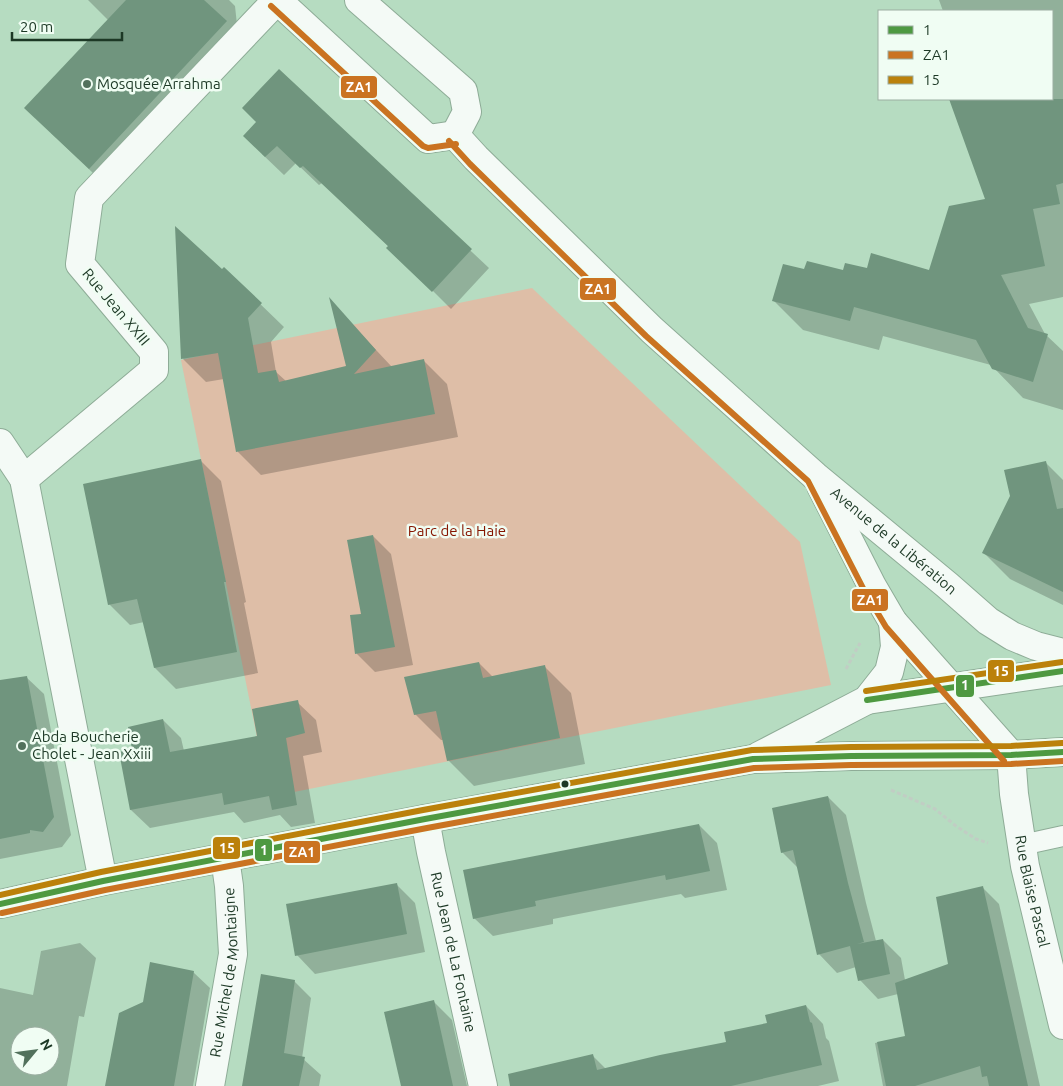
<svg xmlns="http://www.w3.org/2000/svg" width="1063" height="1086" font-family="Ubuntu,sans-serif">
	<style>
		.green { fill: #debea7 }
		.shadow { fill: #0003; fill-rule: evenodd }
		.building { fill: #70957e }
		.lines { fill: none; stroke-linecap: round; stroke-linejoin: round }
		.service-casing { stroke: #8eac97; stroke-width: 22 }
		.minor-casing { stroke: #8eac97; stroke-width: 30 }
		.tertiary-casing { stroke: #8eac97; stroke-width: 30 }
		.secondary-casing { stroke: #8eac97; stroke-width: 30 }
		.path { stroke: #c1cdc4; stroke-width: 3; stroke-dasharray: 4 2.5; stroke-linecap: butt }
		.service { stroke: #f4faf6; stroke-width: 20 }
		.minor { stroke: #f4faf6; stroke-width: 28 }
		.tertiary { stroke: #f4faf6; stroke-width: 28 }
		.secondary { stroke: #f4faf6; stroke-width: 28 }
		.bus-1-casing { stroke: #f0fdf3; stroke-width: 10 }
		.bus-2-casing { stroke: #f0fdf3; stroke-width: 10 }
		.bus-3-casing { stroke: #f0fdf3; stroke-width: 10 }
		.bus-1 { stroke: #4e9941; stroke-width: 6 }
		.bus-2 { stroke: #ca7321; stroke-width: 6 }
		.bus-3 { stroke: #bb810b; stroke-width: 6 }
		.poi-dot { fill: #52715c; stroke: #f0fdf3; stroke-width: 2 }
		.bus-dot { fill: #1c3825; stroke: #f0fdf3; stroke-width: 2 }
		.labels { text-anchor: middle; stroke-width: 5; stroke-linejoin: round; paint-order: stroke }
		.poi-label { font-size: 15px; fill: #1c3825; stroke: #f0fdf3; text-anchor: start }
		.street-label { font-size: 15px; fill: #1c3825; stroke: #f0fdf3 }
		.park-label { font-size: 15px; fill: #861600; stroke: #f0fdf3 }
		.line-badge { stroke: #f0fdf3; stroke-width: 2 }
		.badge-label { font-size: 14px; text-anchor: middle; font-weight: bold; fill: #fff }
	</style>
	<rect width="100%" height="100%" fill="#b6dcc1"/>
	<!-- green -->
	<path class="green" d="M 532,288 L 800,542 L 831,685 L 269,797 L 181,360 Z"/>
	<!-- shadow -->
	<g class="shadow">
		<path d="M 88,0 L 229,0 L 235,6 L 238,34 L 251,47 L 114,193 L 51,133 L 108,20 Z"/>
		<path d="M 939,0 L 1063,0 L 1063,297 L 1029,304 L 1045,334 L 1063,351 L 1063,410 L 1023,398 L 991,365 L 883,336 L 879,350 L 803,330 L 774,301 L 805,271 L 844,272 L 867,270 L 930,272 L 987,200 L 950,99 L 1052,99 L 1052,11 L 943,11 Z"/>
		<path d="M 279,71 L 489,268 L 451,309 L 389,247 L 322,183 L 319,185 L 296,163 L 284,175 L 262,154 L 257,122 Z"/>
		<path d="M 224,269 L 284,327 L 271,342 L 276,372 L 286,381 L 347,367 L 331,302 L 392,367 L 423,360 L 447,384 L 458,437 L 261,475 L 238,452 L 224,379 L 206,382 L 183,359 Z"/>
		<path d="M 200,460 L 221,481 L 246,602 L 244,603 L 258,673 L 176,689 L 155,668 L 144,622 L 130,625 L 109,604 Z"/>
		<path d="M 1045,462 L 1063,480 L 1063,605 L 1010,579 L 984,553 Z"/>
		<path d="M 373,536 L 391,554 L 413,665 L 375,672 L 357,654 L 351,616 L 362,615 Z"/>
		<path d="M 479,663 L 493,677 L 545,667 L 571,693 L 585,764 L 474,786 L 448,760 L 444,740 L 441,740 L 415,714 Z"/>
		<path d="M 26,677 L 44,694 L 71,835 L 62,847 L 0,859 L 0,681 Z"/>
		<path d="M 297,702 L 316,720 L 322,752 L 303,756 L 315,823 L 291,827 L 280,815 L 244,823 L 234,812 L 150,828 L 131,810 L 133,750 L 163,720 L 181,738 L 184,751 L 259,737 Z"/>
		<path d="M 828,797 L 846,815 L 866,903 L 876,941 L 883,940 L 901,958 L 905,980 L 950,965 L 983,888 L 999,904 L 1040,1086 L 883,1086 L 875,1043 L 907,1037 L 898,994 L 878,999 L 860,980 L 856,967 L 837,973 L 819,954 L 798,868 L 782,852 Z"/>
		<path d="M 699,825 L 717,843 L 727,890 L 685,898 L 681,894 L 553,919 L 553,924 L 493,936 L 474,918 Z"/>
		<path d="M 396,884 L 415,903 L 425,952 L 315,974 L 297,955 Z"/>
		<path d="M 80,943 L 96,958 L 84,1017 L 79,1016 L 67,1086 L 0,1086 L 0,988 L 33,995 L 41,951 ZM 20,1036 L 50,1036 L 50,1066 L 20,1066 Z"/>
		<path d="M 193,972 L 210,988 L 193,1086 L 106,1086 L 144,1002 Z"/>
		<path d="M 294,981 L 311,998 L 302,1058 L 321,1075 L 319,1086 L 243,1086 Z"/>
		<path d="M 434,1002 L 452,1020 L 467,1086 L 405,1086 Z"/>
		<path d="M 806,1006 L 823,1024 L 826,1038 L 829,1041 L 839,1081 L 818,1086 L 512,1086 L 593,1056 L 606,1069 L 727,1043 Z"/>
	</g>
	<!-- building -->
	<g class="building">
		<path d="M 126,0 L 204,0 L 227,21 L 89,169 L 24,108 Z"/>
		<path d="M 279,69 L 472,249 L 432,292 L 386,248 L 388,246 L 303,166 L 300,168 L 277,146 L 265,157 L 243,136 L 256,122 L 242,108 Z"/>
		<path d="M 949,99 L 1063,99 L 1063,183 L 1056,185 L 1060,204 L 1033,209 L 1045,266 L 1001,275 L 1028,328 L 1048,334 L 1033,382 L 992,369 L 976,340 L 854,307 L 850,321 L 772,301 L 783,264 L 804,269 L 807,261 L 843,270 L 845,263 L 867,268 L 871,253 L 929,270 L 949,206 L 985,199 Z"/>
		<path d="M 175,226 L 222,269 L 224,267 L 262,303 L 248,318 L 258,373 L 276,370 L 279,382 L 346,366 L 329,297 L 376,350 L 354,374 L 424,359 L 435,414 L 236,452 L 218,353 L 181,359 Z"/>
		<path d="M 201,459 L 226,582 L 224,582 L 237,652 L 154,668 L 137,599 L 108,605 L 83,484 Z"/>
		<path d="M 1046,461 L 1057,509 L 1063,508 L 1063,592 L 982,553 L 1010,496 L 1004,470 Z"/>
		<path d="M 373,535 L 395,647 L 355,654 L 350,615 L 361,614 L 347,540 Z"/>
		<path d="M 479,662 L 483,678 L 545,665 L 560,738 L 447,761 L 436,711 L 414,715 L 404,677 Z"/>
		<path d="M 27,676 L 54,817 L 43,832 L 30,830 L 30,833 L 0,839 L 0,680 Z"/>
		<path d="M 298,700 L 305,733 L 286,738 L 297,805 L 272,810 L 269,796 L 224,805 L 222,793 L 130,810 L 119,752 L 132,749 L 128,727 L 163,719 L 170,752 L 257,736 L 252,709 Z"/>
		<path d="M 828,796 L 848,883 L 864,942 L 857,944 L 883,939 L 890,974 L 858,981 L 850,946 L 817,955 L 793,850 L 781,853 L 772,808 Z"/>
		<path d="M 699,824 L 710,871 L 666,880 L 665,875 L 535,901 L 536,906 L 473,919 L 463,870 Z"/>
		<path d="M 397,883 L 407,934 L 295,956 L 286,904 Z"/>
		<path d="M 983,886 L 1028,1086 L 989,1086 L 987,1076 L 982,1077 L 980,1066 L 915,1086 L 886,1086 L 877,1042 L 905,1036 L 895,983 L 948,964 L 936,897 Z"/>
		<path d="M 150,962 L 194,971 L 174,1086 L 105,1086 L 119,1013 L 143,1002 Z"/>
		<path d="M 261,974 L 295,980 L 284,1053 L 305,1057 L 299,1086 L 242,1086 Z"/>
		<path d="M 434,1000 L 453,1086 L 401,1086 L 384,1012 Z"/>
		<path d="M 806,1005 L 810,1022 L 812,1023 L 822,1065 L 731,1086 L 510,1086 L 508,1074 L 593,1054 L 597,1070 L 660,1055 L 726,1042 L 724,1032 L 767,1023 L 765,1015 Z"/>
	</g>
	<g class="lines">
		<defs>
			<path id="service" d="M 1022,845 L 1063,836"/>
			<g id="minor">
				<path d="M 0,443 L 24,479 L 103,881"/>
				<path d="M 24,479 L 154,370 L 154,352 L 80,264 L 89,198 L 277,0"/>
				<path id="s1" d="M 425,819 L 431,852 L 483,1086"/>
				<path id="s2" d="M 210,1086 L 233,954 L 229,886 L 225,858"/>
			</g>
			<g id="tertiary">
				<path id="s3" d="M 1011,755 L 1014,794 L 1025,866 L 1063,1025"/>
			</g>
			<g id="secondary">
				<path d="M 277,0 L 428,139 L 455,135"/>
				<path d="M 359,0 L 463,91 L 467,112 L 455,135"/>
				<path id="s4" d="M 455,135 L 476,158 L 652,330 L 815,476 L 947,585 L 988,621 L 1012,636 L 1036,646 L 1063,653"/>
				<path d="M 821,486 L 872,586 L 893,622 L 1011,755"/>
				<path d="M 867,700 L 1063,671"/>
				<path d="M 759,756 L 867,700 L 889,672 L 895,647 L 893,622"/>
				<path d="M 0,904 L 103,881 L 425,819 L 753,759 L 851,756 L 1011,755 L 1063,752"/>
			</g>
		</defs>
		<!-- service casing -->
		<use href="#service" class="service-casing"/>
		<!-- minor casing -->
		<use href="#minor" class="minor-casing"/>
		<!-- tertiary casing -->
		<use href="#tertiary" class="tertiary-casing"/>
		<!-- secondary casing -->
		<use href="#secondary" class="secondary-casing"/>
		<!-- path -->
		<g class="path">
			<path d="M 846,669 L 860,643"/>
			<path d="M 891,790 L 935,809 L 956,826 L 976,839 L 988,843"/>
		</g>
		<!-- service -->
		<use href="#service" class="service"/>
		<!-- minor -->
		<use href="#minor" class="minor"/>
		<!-- tertiary -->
		<use href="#tertiary" class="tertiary"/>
		<!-- secondary -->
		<use href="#secondary" class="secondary"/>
		<defs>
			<g id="bus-1">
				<path d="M 867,700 L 1063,671"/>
				<path d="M 0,904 L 103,881 L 425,819 L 753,759 L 851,756 L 1011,755 L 1063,752"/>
			</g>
			<g id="bus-2">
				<path d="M 271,6 L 423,146 L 428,148 L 456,144"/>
				<path d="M 449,141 L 470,164 L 646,336 L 808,481 L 864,590 L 886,627 L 1004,761"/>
				<path d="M 2,913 L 105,890 L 427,828 L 754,768 L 851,765 L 1011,764 L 1063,761"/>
			</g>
			<g id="bus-3">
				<path d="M 866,691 L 1062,662"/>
				<path d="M 0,895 L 101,872 L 423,810 L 752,750 L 851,747 L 1011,746 L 1062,743"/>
			</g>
		</defs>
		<!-- bus-1 casing -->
		<use href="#bus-1" class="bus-1-casing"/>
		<!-- bus-2 casing -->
		<use href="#bus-2" class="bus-2-casing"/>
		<!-- bus-3 casing -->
		<use href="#bus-3" class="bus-3-casing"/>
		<!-- bus-1 -->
		<use href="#bus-1" class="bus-1"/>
		<!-- bus-2 -->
		<use href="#bus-2" class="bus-2"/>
		<!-- bus-3 -->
		<use href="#bus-3" class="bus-3"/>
	</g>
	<!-- markers -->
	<g class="poi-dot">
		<circle cx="87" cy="84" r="5"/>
		<circle cx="22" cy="746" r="5"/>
	</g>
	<circle class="bus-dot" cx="565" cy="784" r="4.5"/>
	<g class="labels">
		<!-- poi labels -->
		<g class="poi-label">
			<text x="97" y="89">Mosquée Arrahma</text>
			<text x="32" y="742">Abda Boucherie<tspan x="32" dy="17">Cholet - Jean Xxiii</tspan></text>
		</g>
		<!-- street labels -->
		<g class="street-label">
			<text transform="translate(116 307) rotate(50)" y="5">Rue Jean XXIII</text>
			<text dy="5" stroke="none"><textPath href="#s4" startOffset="598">Avenue de la Libération</textPath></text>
			<text dy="5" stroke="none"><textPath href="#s3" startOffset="138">Rue Blaise Pascal</textPath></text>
			<text dy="5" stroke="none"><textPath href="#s1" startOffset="136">Rue Jean de La Fontaine</textPath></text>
			<text dy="5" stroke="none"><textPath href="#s2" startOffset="115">Rue Michel de Montaigne</textPath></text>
		</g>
		<!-- park labels -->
		<g class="park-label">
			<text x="457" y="536">Parc de la Haie</text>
		</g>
	</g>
	<g class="line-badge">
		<rect x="340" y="75" width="38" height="24" rx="5" fill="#ca7321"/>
		<rect x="579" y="277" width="38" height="24" rx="5" fill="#ca7321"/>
		<rect x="851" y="588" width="38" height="24" rx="5" fill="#ca7321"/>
		<rect x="987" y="659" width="28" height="24" rx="5" fill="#bb810b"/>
		<rect x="955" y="674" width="20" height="24" rx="5" fill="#4e9941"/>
		<rect x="212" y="836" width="29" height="24" rx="5" fill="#bb810b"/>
		<rect x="254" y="838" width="19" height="24" rx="5" fill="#4e9941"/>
		<rect x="283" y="840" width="38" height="24" rx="5" fill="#ca7321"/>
	</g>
	<g class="badge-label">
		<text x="359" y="92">ZA1</text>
		<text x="598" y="294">ZA1</text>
		<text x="870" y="605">ZA1</text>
		<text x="1001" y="676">15</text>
		<text x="965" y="690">1</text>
		<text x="227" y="853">15</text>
		<text x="264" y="855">1</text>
		<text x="302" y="857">ZA1</text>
	</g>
	<!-- legend -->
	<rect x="878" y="10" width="175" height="90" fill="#f0fdf3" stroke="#9baea1"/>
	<rect x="888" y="26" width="25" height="8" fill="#4e9941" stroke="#9baea1"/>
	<text x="923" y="35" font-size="15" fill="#1c3825">1</text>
	<rect x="888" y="51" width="25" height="8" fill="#ca7321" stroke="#9baea1"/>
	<text x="923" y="60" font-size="15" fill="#1c3825">ZA1</text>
	<rect x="888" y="76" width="25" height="8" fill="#bb810b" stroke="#9baea1"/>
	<text x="923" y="85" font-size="15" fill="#1c3825">15</text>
	<!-- north arrow -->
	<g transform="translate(35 1051) rotate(61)"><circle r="24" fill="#f0fdf3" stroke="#9baea1"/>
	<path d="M0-4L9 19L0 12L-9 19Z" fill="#52715c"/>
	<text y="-8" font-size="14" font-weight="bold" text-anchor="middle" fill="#1c3825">N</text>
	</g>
	<!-- scale -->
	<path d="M12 32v8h110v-8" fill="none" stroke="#1c3825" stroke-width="2.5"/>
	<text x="20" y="32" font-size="15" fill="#1c3825" stroke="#f0fdf3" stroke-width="4" paint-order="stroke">20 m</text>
</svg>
